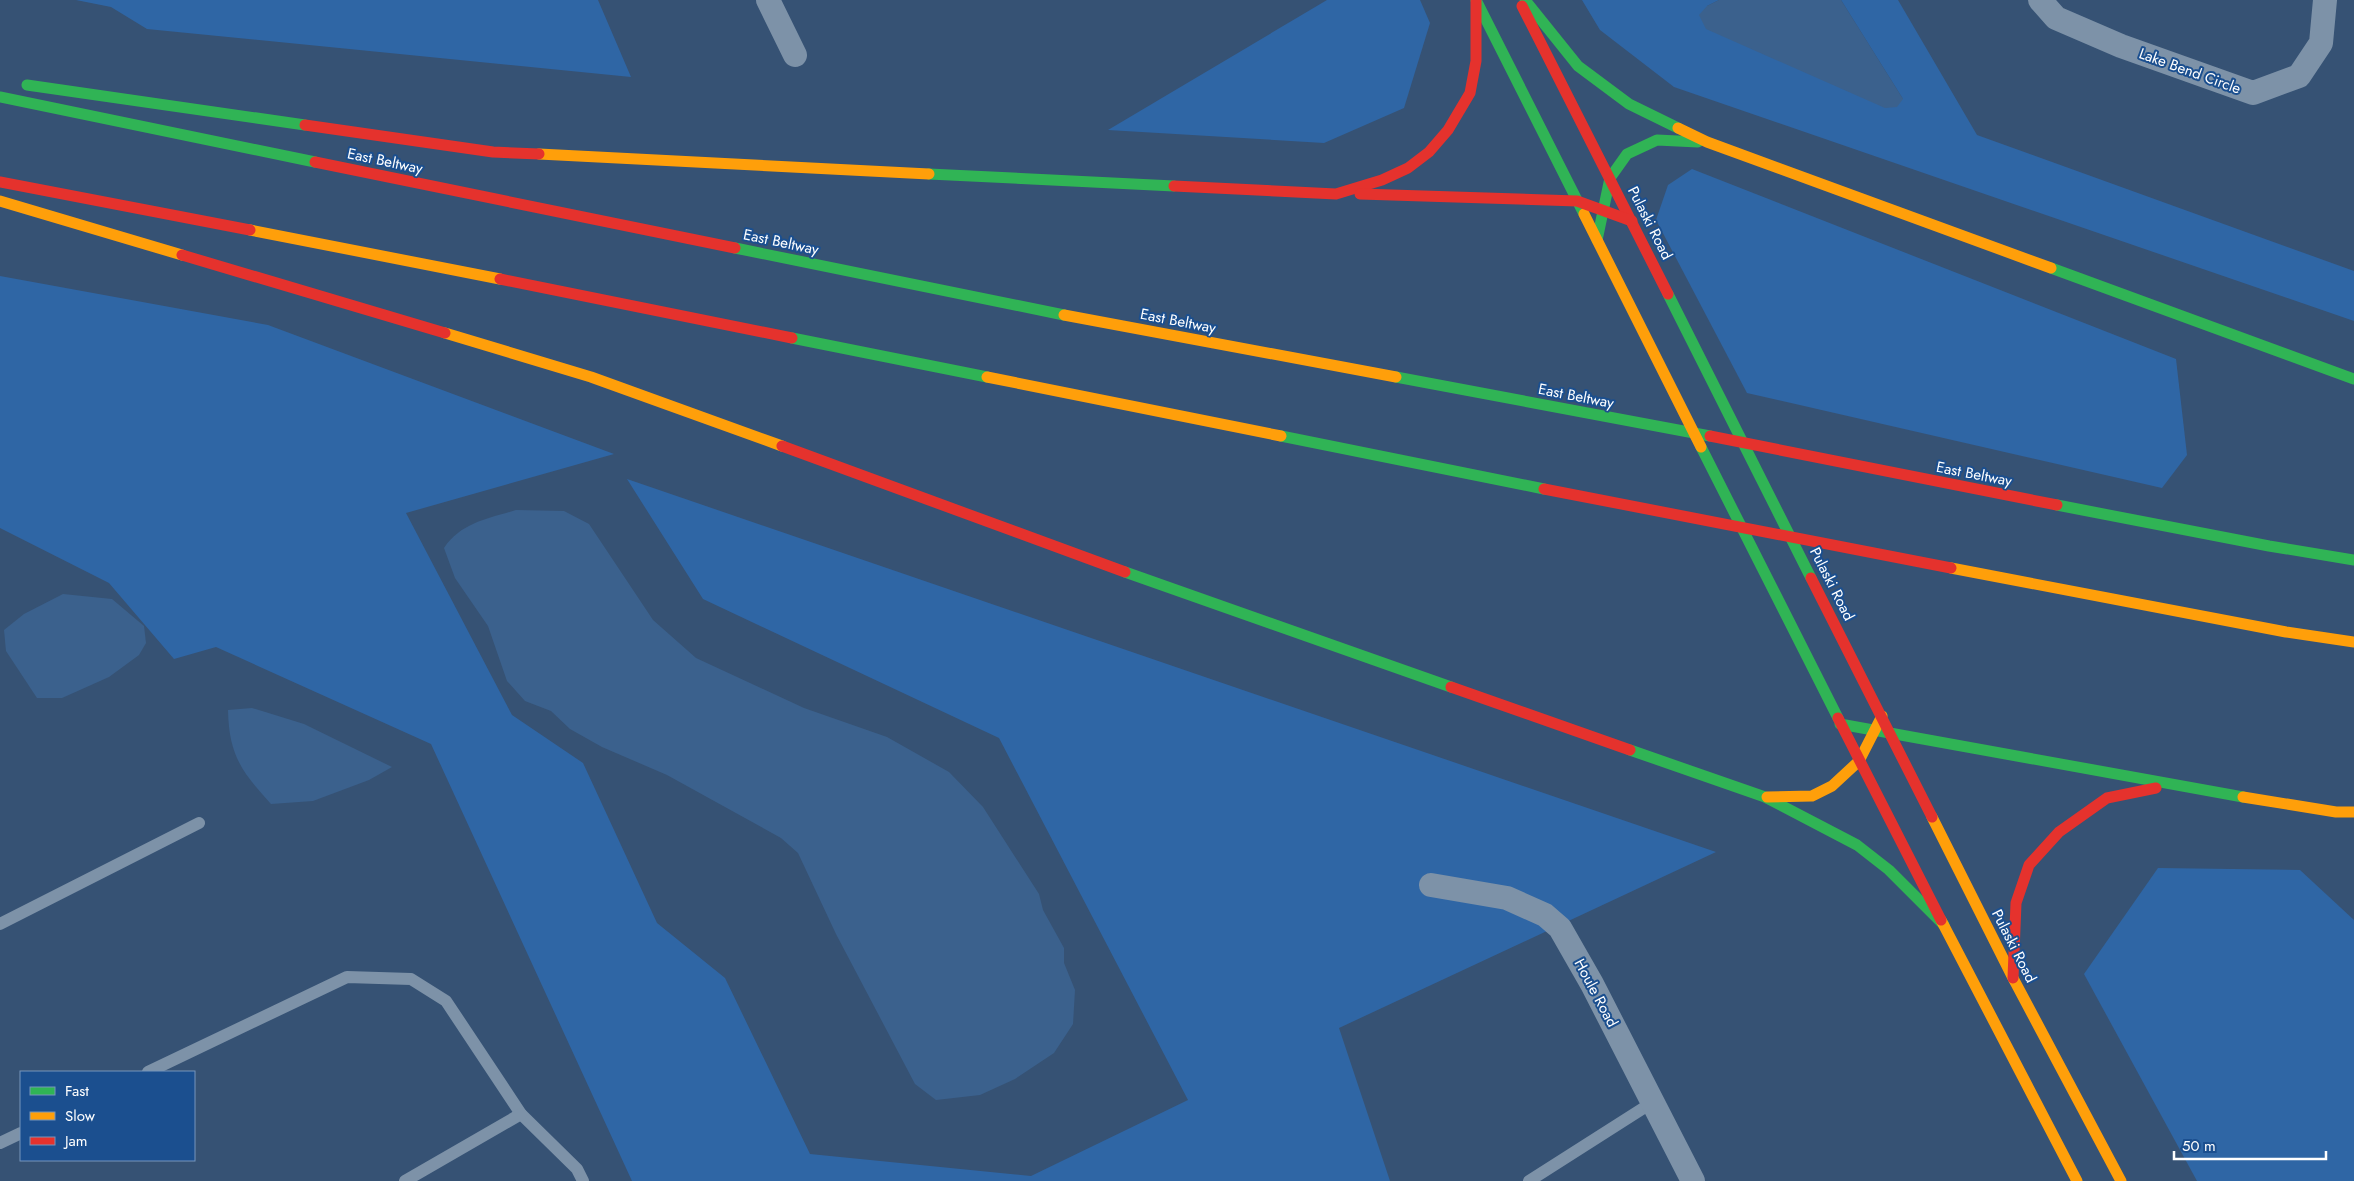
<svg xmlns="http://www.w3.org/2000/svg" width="2354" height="1181" font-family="Jost,sans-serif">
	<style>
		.green { fill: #2f66a5 }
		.water { fill: #3b618d }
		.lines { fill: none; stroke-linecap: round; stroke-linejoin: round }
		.lane { stroke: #7d92a8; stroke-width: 12 }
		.street { stroke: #7d92a8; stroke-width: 24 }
		.fast { stroke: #30b455; stroke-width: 11 }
		.slow { stroke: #ff9f0a; stroke-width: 11 }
		.jam { stroke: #e5322d; stroke-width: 11 }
		.labels { text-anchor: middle; stroke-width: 4; stroke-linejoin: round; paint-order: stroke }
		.street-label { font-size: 15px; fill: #fff; stroke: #1b4f8f }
	</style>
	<rect width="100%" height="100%" fill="#365274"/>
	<!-- green -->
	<g class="green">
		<path d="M 76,0 L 598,0 L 631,77 L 147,29 L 111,7 Z"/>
		<path d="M 1327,0 L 1420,0 L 1430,23 L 1404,108 L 1324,143 L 1108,130 Z"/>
		<path d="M 1582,0 L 1719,0 L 1707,6 L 1903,99 L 1841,0 L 1898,0 L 1977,135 L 2354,271 L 2354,321 L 1674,87 L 1600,30 Z"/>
		<path d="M 1692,169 L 2176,359 L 2187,455 L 2162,488 L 1747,393 L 1656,220 L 1668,185 Z"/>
		<path d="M 0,276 L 268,325 L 614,454 L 406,513 L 512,715 L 583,763 L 657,923 L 725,978 L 810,1154 L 1031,1176 L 1188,1100 L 999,738 L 703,599 L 627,479 L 1716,852 L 1339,1028 L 1390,1181 L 632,1181 L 431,744 L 216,647 L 174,659 L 109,583 L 0,528 Z"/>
		<path d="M 2158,868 L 2300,870 L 2354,920 L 2354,1181 L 2197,1181 L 2084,974 Z"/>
	</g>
	<!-- water -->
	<g class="water">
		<path d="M 1719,0 L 1841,0 L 1903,99 L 1897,107 L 1885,108 L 1706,29 L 1699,15 L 1707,6 Z"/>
		<path d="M 516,510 L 564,511 L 589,524 L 653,620 L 696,658 L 804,708 L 887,737 L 949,772 L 983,807 L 1039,894 L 1043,910 L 1064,948 L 1064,963 L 1075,990 L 1073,1024 L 1054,1053 L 1015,1079 L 980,1095 L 936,1100 L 915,1084 L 836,934 L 798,853 L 781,838 L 667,775 L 602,747 L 570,729 L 551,711 L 525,701 L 507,681 L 488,626 L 455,578 L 444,548 C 462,522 488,519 516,510 Z"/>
		<path d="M 63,594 L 112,599 L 144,626 L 146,643 L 139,655 L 109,677 L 62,698 L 37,698 L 6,651 L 4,630 L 24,614 Z"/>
		<path d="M 252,708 L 304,724 L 392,767 L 369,780 L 313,801 L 271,804 C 241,771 229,755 228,710 Z"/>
	</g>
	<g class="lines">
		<!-- lane -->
		<g class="lane">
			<path d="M 0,924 L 199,823"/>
			<path d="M 148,1072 L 347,977 L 411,979 L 446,1001 L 521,1114 L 577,1169 L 583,1181"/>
			<path d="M 0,1143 L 21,1133"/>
			<path d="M 405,1181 L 521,1114"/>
			<path d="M 1529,1181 L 1653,1102"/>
		</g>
		<!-- street -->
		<g class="street">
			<path d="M 768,0 L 795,55"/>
			<path d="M 2040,0 L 2056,18 L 2121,46 L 2253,93 L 2299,76 L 2321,43 L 2325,0"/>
			<path d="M 1431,885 L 1507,898 L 1545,915 L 1560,928 L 1592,984 L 1693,1181"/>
		</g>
		<!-- fast -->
		<g class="fast">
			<path d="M 1476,0 L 1584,214"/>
			<path d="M 1525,0 L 1578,66 L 1629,104 L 1678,128"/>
			<path d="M 27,85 L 305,125"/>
			<path d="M 0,97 L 315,162"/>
			<path d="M 929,174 L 1174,186"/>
			<path d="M 1597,240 L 1610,178 L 1627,154 L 1657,140 L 1698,142"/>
			<path d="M 735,248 L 1064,315"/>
			<path d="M 2051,268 L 2354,379"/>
			<path d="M 1668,294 L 1811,578"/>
			<path d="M 792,338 L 987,377"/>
			<path d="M 1396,377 L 1710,436"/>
			<path d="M 1281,436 L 1544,489"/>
			<path d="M 1701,447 L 1838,718"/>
			<path d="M 2057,505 L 2269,546 L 2354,560"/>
			<path d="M 1125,572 L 1451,687"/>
			<path d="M 1840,724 L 2243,797"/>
			<path d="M 1630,750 L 1765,797 L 1857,845 L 1889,870 L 1944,925"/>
		</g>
		<!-- slow -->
		<g class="slow">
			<path d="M 1678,128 L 1707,142 L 2051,268"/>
			<path d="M 539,154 L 929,174"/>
			<path d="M 0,201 L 182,255"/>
			<path d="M 1584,214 L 1701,447"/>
			<path d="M 250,230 L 500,279"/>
			<path d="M 1064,315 L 1396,377"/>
			<path d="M 445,333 L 591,377 L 782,446"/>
			<path d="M 987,377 L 1281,436"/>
			<path d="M 1951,568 L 2286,632 L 2354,642"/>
			<path d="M 1767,797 L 1812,796 L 1832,786 L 1859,761 L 1882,716"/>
			<path d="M 2243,797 L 2336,812 L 2354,812"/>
			<path d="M 1932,817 L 2013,978 L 2121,1181"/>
			<path d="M 1941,920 L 2077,1181"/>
		</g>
		<!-- jam -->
		<g class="jam">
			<path d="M 1522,6 L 1668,294"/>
			<path d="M 305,125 L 493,152 L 539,154"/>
			<path d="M 315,162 L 735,248"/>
			<path d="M 0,182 L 250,230"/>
			<path d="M 1174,186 L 1336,194 L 1382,180 L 1408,168 L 1429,152 L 1448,130 L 1470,93 L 1476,61 L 1476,1"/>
			<path d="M 1360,194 L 1577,201 L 1632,221"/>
			<path d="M 182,255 L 445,333"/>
			<path d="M 500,279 L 792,338"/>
			<path d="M 1710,436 L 2057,505"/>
			<path d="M 782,446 L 1125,572"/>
			<path d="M 1544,489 L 1951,568"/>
			<path d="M 1811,578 L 1932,817"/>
			<path d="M 1451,687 L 1630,750"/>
			<path d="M 1838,718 L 1941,920"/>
			<path d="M 2013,978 L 2016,903 L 2029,865 L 2059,832 L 2107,798 L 2156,788"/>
		</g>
	</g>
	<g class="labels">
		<!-- street labels -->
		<g class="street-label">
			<text transform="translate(2190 71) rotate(20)" y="5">Lake Bend Circle</text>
			<text transform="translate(385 161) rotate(12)" y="5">East Beltway</text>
			<text transform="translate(1650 223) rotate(63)" y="5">Pulaski Road</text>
			<text transform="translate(781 242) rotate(12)" y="5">East Beltway</text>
			<text transform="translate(1178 321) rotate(11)" y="5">East Beltway</text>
			<text transform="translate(1576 396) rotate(11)" y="5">East Beltway</text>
			<text transform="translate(1974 474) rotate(11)" y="5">East Beltway</text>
			<text transform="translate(1832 584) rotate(63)" y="5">Pulaski Road</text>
			<text transform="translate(2014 946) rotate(63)" y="5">Pulaski Road</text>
			<text transform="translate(1596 993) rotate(62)" y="5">Houle Road</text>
		</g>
	</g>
	<!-- legend -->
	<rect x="20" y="1071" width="175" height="90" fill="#1b4f8f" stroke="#7695bc"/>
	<rect x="30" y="1087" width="25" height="8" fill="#30b455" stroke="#7695bc"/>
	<text x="65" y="1096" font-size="15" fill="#ffffff">Fast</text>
	<rect x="30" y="1112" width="25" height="8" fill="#ff9f0a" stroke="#7695bc"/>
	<text x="65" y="1121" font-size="15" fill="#ffffff">Slow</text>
	<rect x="30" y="1137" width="25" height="8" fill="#e5322d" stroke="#7695bc"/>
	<text x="65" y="1146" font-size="15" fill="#ffffff">Jam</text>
	<!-- scale -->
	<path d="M2174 1151v8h152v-8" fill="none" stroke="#ffffff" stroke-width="2.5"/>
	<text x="2182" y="1151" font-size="15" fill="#ffffff" stroke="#1b4f8f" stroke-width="4" paint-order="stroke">50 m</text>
</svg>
